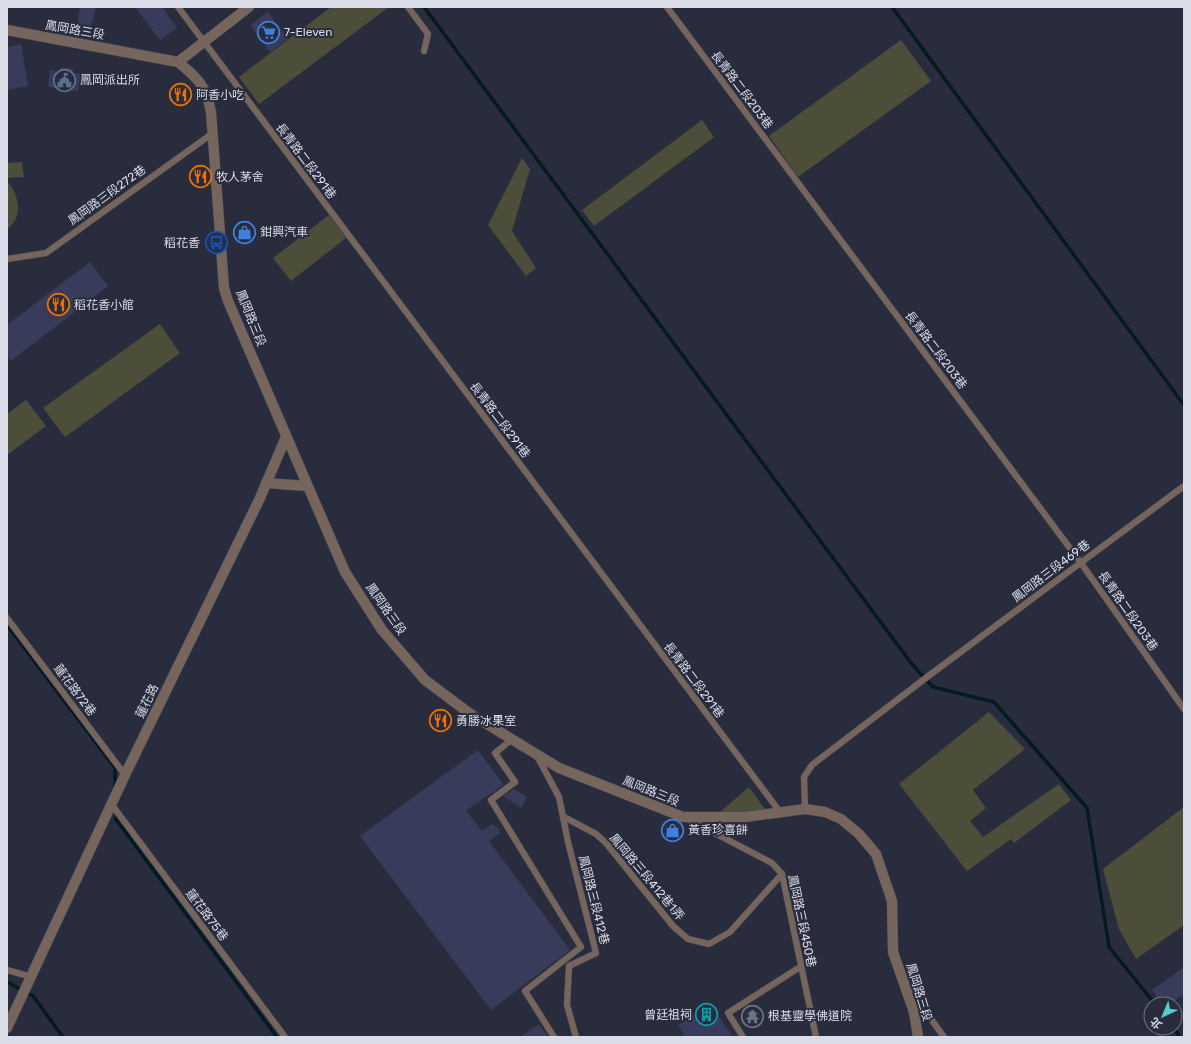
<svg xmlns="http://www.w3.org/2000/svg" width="1191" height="1044" font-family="Rubik,'Noto Sans TC',sans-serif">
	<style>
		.green { fill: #4c4e39 }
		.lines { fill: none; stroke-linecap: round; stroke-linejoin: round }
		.stream { stroke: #031b1e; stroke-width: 3.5 }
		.building { fill: #383c5a }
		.service-casing { stroke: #454858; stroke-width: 7 }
		.tertiary-casing { stroke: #454858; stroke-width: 11 }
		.service { stroke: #75655d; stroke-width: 6 }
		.tertiary { stroke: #75655d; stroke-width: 10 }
		.labels { text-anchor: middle; stroke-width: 4; stroke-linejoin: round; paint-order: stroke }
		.street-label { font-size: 12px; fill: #dadce7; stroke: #292c3d }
		.poi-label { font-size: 12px; fill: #dadce7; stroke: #292c3d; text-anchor: start }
	</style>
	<rect width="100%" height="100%" fill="#292c3d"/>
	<!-- green -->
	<g class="green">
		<path d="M 331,7 L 389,7 L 259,104 L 239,77 Z"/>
		<path d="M 901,40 L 931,81 L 798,177 L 769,136 Z"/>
		<path d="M 702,120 L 714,137 L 594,226 L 582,210 Z"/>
		<path d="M 522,158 L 530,169 L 512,231 L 536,268 L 526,276 L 488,225 Z"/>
		<path d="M 22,162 L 24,177 L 7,178 L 7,163 Z"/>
		<path d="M 7,181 C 19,194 24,217 7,229 Z"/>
		<path d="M 329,215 L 346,238 L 291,281 L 273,258 Z"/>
		<path d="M 160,324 L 180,353 L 65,437 L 43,408 Z"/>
		<path d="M 26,400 L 46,426 L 7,455 L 7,414 Z"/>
		<path d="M 989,712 L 1025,749 L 973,790 L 986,808 L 970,821 L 983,837 L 1059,784 L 1071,800 L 1014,843 L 1011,839 L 967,871 L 899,784 Z"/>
		<path d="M 749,787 L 765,809 L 743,815 L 719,813 Z"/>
		<path d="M 1184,807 L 1184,925 L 1136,959 L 1119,929 L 1103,869 Z"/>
	</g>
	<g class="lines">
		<!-- stream -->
		<g class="stream">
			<path d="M 424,7 L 911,663 L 933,687 L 994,702 L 1087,808 L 1109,947 L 1155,1004"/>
			<path d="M 892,7 L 1184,405"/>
			<path d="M 7,625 L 115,768 L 115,790"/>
			<path d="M 115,818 L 277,1037"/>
			<path d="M 7,982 L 33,996 L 63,1037"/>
			<path d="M 1174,1028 L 1180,1037"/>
		</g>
	</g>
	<!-- building -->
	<g class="building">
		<path d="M 80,7 L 96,7 L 91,28 L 77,26 Z"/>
		<path d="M 135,7 L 162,7 L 177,28 L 160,40 Z"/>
		<path d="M 268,12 L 288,39 L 270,52 L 250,25 Z"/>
		<path d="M 21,44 L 28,86 L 7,90 L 7,47 Z"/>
		<path d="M 61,67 L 73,69 L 73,73 L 81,74 L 78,91 L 48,87 L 50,70 L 60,72 Z"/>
		<path d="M 90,262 L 108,286 L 11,361 L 7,356 L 7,325 Z"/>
		<path d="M 478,750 L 504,785 L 466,810 L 482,831 L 492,824 L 498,828 L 500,833 L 489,841 L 570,950 L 491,1010 L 360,836 Z"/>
		<path d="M 514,789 L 527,797 L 521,808 L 503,796 Z"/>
		<path d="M 1184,967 L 1184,994 L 1170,1004 L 1162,1004 L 1152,990 Z"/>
		<path d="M 712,1005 L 732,1037 L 685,1037 L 678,1025 Z"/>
		<path d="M 539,1024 L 548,1037 L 520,1037 Z"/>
	</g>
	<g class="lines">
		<defs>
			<g id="service">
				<path d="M 178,7 L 780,812"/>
				<path d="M 408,7 L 428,34 L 424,51"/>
				<path d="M 667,7 L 1081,563 L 1184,709"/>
				<path d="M 7,259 L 46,253 L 213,133"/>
				<path d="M 7,618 L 125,775"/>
				<path d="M 511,740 L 495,753 L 515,782 L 491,800 L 581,947 L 525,991 L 554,1037"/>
				<path d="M 537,756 L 559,797 L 568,842 L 596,953 L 569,966 L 567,1005 L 576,1037"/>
				<path d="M 112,805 L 285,1037"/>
				<path d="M 805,809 L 804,777 L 812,765 L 931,674 L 1184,486"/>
				<path d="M 564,817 L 596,834 L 606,843 L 673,926 L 688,939 L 709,944 L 730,932 L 782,874"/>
				<path d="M 686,818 L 772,863 L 782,874 L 816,1037"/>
				<path d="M 7,970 L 32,977"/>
				<path d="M 914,1012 L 926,1012 L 944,1037"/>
				<path d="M 743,1037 L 728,1013 L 800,967"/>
			</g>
			<g id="tertiary">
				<path d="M 7,30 L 178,62 C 198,78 206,86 211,112 L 224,288 L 228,301 L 345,572 L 382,630 L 425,680 L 469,713 L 559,768 L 683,817 L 745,817 L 805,809 L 825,812 L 841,819 L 859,834 L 876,854 L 892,901 L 893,952 L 914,1012 L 918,1037"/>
				<path d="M 178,62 L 249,7"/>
				<path d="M 266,483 L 307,486"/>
				<path d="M 7,1028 L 125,775 L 260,498 L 286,437"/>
			</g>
		</defs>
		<!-- service casing -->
		<use href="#service" class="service-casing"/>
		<!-- tertiary casing -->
		<use href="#tertiary" class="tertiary-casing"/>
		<!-- service -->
		<use href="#service" class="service"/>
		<!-- tertiary -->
		<use href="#tertiary" class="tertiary"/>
	</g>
	<!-- icons -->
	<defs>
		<symbol id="supermarket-ring" viewBox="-11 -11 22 22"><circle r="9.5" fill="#292c3d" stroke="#3f7fe0" stroke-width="1.5"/><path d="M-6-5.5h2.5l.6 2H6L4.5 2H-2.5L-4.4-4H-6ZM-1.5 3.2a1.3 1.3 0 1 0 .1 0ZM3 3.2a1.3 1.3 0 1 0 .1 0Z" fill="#3f7fe0"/></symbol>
		<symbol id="civic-ring" viewBox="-11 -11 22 22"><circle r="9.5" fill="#292c3d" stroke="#5c6f8a" stroke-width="1.5"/><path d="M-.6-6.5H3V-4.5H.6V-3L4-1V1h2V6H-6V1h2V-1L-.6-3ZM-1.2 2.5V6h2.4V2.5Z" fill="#5c6f8a"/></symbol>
		<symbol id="restaurant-ring" viewBox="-11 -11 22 22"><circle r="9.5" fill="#292c3d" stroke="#e8710a" stroke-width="1.5"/><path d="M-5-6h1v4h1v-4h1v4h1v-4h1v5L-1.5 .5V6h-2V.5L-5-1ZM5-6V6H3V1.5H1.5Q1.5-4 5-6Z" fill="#e8710a"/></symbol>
		<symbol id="shop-ring" viewBox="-11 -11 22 22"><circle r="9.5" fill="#292c3d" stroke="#3f7fe0" stroke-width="1.5"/><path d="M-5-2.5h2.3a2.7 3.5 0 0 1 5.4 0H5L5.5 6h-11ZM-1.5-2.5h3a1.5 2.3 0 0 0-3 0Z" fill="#3f7fe0"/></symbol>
		<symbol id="bus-ring" viewBox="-11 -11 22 22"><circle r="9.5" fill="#292c3d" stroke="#1a4fb4" stroke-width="1.5"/><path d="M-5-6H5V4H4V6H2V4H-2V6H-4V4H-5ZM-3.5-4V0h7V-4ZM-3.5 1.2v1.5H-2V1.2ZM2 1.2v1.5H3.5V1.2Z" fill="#1a4fb4"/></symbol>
		<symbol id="building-ring" viewBox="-11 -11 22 22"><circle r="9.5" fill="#292c3d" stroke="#0f9aa8" stroke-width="1.5"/><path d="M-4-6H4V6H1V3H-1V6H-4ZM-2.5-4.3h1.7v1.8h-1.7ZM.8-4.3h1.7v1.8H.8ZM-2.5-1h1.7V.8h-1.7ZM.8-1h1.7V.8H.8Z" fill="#0f9aa8"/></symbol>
		<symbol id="temple-ring" viewBox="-11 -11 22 22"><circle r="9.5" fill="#292c3d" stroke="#6b7280" stroke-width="1.5"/><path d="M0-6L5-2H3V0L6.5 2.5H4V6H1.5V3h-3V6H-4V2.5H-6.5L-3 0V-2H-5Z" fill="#6b7280"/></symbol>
	</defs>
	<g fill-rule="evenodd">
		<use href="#supermarket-ring" x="256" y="20" width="25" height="25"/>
		<use href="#civic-ring" x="52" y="68" width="25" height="25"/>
		<use href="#restaurant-ring" x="168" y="82" width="25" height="25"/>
		<use href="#restaurant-ring" x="188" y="164" width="25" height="25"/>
		<use href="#shop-ring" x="232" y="220" width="25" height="25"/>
		<use href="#bus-ring" x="204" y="230" width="25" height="25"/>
		<use href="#restaurant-ring" x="46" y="292" width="25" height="25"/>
		<use href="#restaurant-ring" x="428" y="708" width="25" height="25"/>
		<use href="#shop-ring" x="660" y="818" width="25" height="25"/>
		<use href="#building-ring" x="694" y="1002" width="25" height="25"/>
		<use href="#temple-ring" x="740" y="1004" width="25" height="25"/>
	</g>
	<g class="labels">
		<!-- street labels -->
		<g class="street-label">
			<text transform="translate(75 30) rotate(10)" y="4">鳳岡路三段</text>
			<text transform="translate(742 90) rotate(53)" y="4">長青路二段203巷</text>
			<text transform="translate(306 161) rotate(53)" y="4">長青路二段291巷</text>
			<text transform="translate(107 195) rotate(-36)" y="4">鳳岡路三段272巷</text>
			<text transform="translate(251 318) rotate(68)" y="4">鳳岡路三段</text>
			<text transform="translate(936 350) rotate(53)" y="4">長青路二段203巷</text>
			<text transform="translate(500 420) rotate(53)" y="4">長青路二段291巷</text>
			<text transform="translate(1051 571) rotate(-37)" y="4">鳳岡路三段469巷</text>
			<text transform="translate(386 609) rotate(55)" y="4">鳳岡路三段</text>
			<text transform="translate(1128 611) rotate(55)" y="4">長青路二段203巷</text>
			<text transform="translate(694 680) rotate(53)" y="4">長青路二段291巷</text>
			<text transform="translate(75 690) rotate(53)" y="4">蓮花路72巷</text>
			<text transform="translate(147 701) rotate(-64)" y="4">蓮花路</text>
			<text transform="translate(651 791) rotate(22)" y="4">鳳岡路三段</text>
			<text transform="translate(647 877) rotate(50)" y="4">鳳岡路三段412巷1弄</text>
			<text transform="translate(594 900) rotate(76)" y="4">鳳岡路三段412巷</text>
			<text transform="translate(207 915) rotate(53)" y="4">蓮花路75巷</text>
			<text transform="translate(802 921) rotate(78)" y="4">鳳岡路三段450巷</text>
			<text transform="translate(919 992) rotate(73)" y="4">鳳岡路三段</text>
		</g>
		<!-- poi labels -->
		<g class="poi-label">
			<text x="284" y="36">7-Eleven</text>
			<text x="80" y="84">鳳岡派出所</text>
			<text x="196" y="99">阿香小吃</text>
			<text x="216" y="181">牧人茅舍</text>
			<text x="260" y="236">鉗興汽車</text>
			<text x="200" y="247" text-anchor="end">稻花香</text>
			<text x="74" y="309">稻花香小館</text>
			<text x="456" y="725">勇勝冰果室</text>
			<text x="688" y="834">黃香珍喜餅</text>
			<text x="692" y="1019" text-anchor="end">曾廷祖祠</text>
			<text x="768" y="1020">根基靈學佛道院</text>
		</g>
	</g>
	<!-- border -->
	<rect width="1191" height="1044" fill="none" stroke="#dadce7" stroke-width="16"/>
	<!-- north arrow -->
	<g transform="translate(1163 1016) rotate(224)"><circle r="19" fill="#292c3d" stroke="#707281"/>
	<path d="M0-3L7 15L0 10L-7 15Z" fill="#54cdc8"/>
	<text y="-6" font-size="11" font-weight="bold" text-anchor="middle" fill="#dadce7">北</text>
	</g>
</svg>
